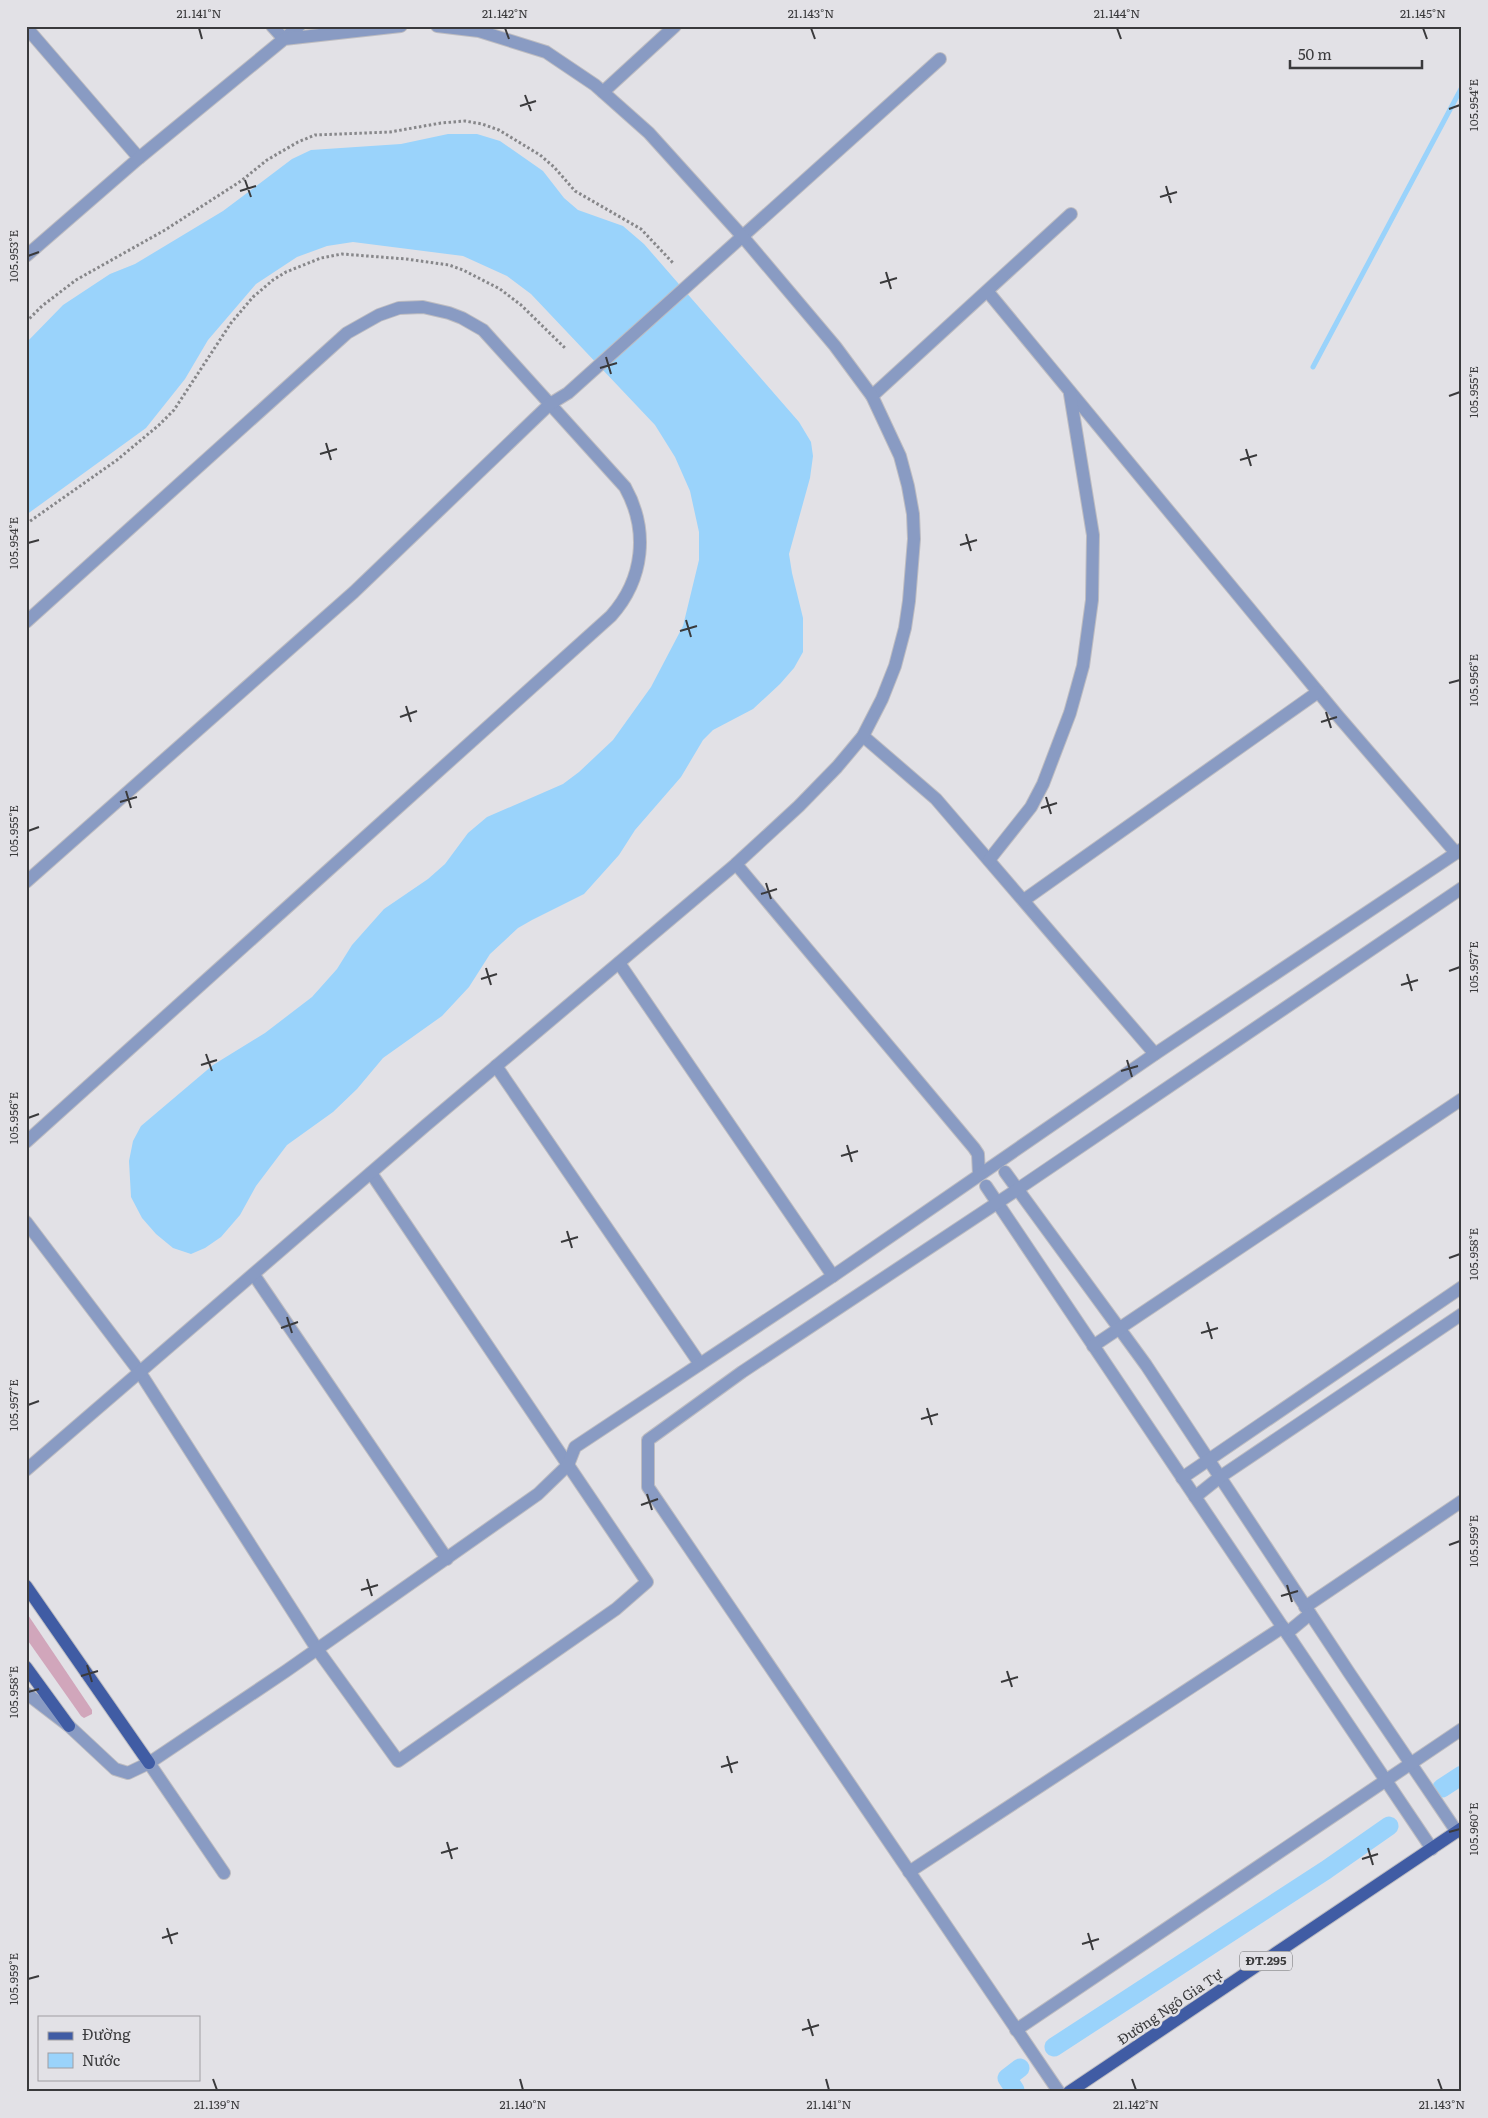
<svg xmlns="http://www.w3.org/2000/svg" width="1488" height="2118" font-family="Literata,serif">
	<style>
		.green { fill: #d1a6bb }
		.water { fill: #9ad3fb }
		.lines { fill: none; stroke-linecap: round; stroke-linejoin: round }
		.stream { stroke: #9ad3fb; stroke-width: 5 }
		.canal { stroke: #9ad3fb; stroke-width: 19 }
		.minor-casing { stroke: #bdbcc1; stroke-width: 14 }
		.major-casing { stroke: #bdbcc1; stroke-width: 14 }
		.path { stroke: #87878a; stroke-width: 3; stroke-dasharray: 2.5 2.5; stroke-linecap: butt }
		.minor { stroke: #899bc3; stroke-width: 12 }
		.major { stroke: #405ca4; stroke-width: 12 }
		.ticks { fill: none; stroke: #3a3a3c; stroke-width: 2 }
		.labels { text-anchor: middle; stroke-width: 5; stroke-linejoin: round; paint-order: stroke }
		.shield { fill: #e2e1e6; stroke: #6c6c6f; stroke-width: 1 }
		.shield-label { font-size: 12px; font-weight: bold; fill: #3a3a3c }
		.street-label { font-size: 14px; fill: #3a3a3c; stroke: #e2e1e6 }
		.neatline { fill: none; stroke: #3a3a3c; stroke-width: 2 }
		.ticks-label { font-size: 12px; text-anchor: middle; fill: #3a3a3c }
	</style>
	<rect width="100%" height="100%" fill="#e2e1e6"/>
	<!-- green -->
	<path class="green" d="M 26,1612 L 92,1710 L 92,1714 L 84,1718 L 81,1716 L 26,1638 Z"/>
	<!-- water -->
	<path class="water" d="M 448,134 L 477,134 L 500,141 L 543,171 L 564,198 L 578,210 L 623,226 L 644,244 L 799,422 L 811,442 L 813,456 L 810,478 L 789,554 L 792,573 L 803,618 L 803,652 L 794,668 L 780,684 L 753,709 L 713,730 L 703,740 L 681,777 L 635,830 L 619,855 L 584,894 L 532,920 L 518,928 L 503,942 L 490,954 L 469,987 L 442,1016 L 383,1058 L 357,1089 L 333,1112 L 287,1145 L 256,1186 L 240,1215 L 221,1237 L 205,1248 L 191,1254 L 173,1248 L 156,1234 L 142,1218 L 131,1197 L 129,1161 L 133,1141 L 141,1126 L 213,1065 L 265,1033 L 312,997 L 337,969 L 352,945 L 384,909 L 428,879 L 445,864 L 468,833 L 487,817 L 563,784 L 579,772 L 613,740 L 651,687 L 683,626 L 699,560 L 699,532 L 690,491 L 675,457 L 655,425 L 531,294 L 507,276 L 463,256 L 353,242 L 327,246 L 297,257 L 256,284 L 208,340 L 185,379 L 146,428 L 26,515 L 26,343 L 63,305 L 110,274 L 135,264 L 223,211 L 292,159 L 311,150 L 401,144 Z"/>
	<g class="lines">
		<!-- stream -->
		<path class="stream" d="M 1313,367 L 1462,87"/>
		<!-- canal -->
		<g class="canal">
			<path d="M 1442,1788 L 1462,1775"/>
			<path d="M 1054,2047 L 1326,1870 L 1389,1826"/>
			<path d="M 1012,2092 L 1015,2090 L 1007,2078 L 1020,2068"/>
		</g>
		<defs>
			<g id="minor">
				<path d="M 272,26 L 284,39 L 299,26"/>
				<path d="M 26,27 L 139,158"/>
				<path d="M 603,92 L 675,26"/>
				<path d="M 26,256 L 139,158 L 284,39 L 401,26"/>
				<path d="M 988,292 L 1338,716 L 1456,853"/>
				<path d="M 872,396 L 1071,214"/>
				<path d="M 26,622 L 347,333 L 379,315 L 399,308 L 423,307 L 449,313 L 462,318 L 483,330 L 625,487 C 649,530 644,579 611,616 L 26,1142"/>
				<path d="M 863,736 L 936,799 L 1155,1054"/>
				<path d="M 989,860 L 1031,807 L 1043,784 L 1070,713 L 1083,666 L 1092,600 L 1093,535 L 1070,394"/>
				<path d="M 736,864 L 974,1148 L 978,1154 L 979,1175"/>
				<path d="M 26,882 L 354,592 L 550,404 L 568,393 L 940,59"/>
				<path d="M 1024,900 L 1318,692"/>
				<path d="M 619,963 L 833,1276"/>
				<path d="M 496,1066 L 700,1364"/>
				<path d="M 1005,1172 L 1146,1365 L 1350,1674 L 1457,1832"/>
				<path d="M 986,1186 L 1432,1849"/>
				<path d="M 26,1222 L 139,1371 L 317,1649 L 398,1761 L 616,1609 L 647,1582 L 371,1173"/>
				<path d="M 254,1275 L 447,1559"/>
				<path d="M 1093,1346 L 1462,1099"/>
				<path d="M 26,1470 L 425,1126 L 736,864 L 799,806 L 837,767 L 863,736 L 882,699 L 895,666 L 905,628 L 909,601 L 914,539 L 913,514 L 908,486 L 900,456 L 872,396 L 835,346 L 743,237 L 649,133 L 595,85 L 546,52 L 479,31 L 437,26"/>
				<path d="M 1182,1478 L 1462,1287"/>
				<path d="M 1195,1497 L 1220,1477 L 1462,1314"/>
				<path d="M 1305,1607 L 1462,1501"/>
				<path d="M 1287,1633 L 1310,1614"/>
				<path d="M 26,1693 L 69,1726 L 115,1769 L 128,1773 L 149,1763 L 286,1671 L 538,1494 L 568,1465 L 575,1447 L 833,1276 L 1155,1054 L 1462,849"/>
				<path d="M 149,1763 L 224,1873"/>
				<path d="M 909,1872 L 1283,1627"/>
				<path d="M 1016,2030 L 1462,1729"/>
				<path d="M 1059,2092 L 648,1487 L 648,1440 L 742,1372 L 1018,1189 L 1462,888"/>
			</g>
			<g id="major">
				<path d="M 26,1586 L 149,1763"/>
				<path d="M 26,1667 L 69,1726"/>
				<path d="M 1069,2092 L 1462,1828"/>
			</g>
		</defs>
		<!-- minor casing -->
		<use href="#minor" class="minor-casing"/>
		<!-- major casing -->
		<use href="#major" class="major-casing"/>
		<!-- path -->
		<g class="path">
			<path d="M 26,322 L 42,306 L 76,280 L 165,230 L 241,181 L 267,160 L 298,142 L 315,135 L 390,132 L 441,123 L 465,121 L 482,124 L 499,130 L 540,155 L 554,167 L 575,191 L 641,229 L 673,263"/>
			<path d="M 26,524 L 117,460 L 159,425 L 174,410 L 231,323 L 253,297 L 273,280 L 286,272 L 321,258 L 342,254 L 406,259 L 449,265 L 463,270 L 500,289 L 521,305 L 565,348"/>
		</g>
		<!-- minor -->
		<use href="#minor" class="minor"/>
		<!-- major -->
		<use href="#major" class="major"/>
	</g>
	<!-- ticks -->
	<path class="ticks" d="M 199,28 L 202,39M 505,28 L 509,39M 811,28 L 815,39M 1117,28 L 1121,39M 1423,28 L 1427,39M 525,95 L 531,111M 520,106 L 536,101M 1449,109 L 1460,105M 245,180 L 251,197M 1166,186 L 1171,203M 240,191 L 256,186M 1160,197 L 1177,192M 28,256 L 39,252M 886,272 L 891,289M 880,283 L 897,278M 606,357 L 611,374M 600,368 L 617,363M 1449,396 L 1460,392M 326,443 L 331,460M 1246,449 L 1251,466M 320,454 L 337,449M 1240,460 L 1257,455M 966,534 L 971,551M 28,543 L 39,540M 960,545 L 977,540M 686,620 L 691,637M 680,631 L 697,626M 1449,683 L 1460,680M 406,706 L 411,722M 1326,712 L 1331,728M 400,717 L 417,711M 1321,722 L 1337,717M 126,791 L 131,808M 1046,797 L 1051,814M 120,802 L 137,797M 1041,808 L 1057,803M 28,831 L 39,827M 766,883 L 771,899M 761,894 L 777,889M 486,968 L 491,985M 1449,971 L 1460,967M 1407,974 L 1412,991M 481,979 L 497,974M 1401,985 L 1418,980M 206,1054 L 212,1071M 1127,1060 L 1132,1077M 201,1065 L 217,1060M 1121,1071 L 1138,1066M 28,1118 L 39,1114M 847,1145 L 852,1162M 841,1156 L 858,1151M 567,1231 L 572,1248M 561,1242 L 578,1237M 1449,1258 L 1460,1254M 287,1317 L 292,1333M 1207,1322 L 1212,1339M 281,1328 L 298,1322M 1201,1333 L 1218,1328M 28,1405 L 39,1401M 927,1408 L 932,1425M 921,1419 L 938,1414M 647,1494 L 652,1510M 641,1505 L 658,1499M 1449,1545 L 1460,1541M 367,1579 L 372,1596M 1287,1585 L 1292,1602M 361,1590 L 378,1585M 1281,1596 L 1298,1591M 87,1665 L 92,1682M 1007,1671 L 1012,1687M 81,1676 L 98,1671M 1001,1682 L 1018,1677M 28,1692 L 39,1689M 727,1756 L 732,1773M 721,1767 L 738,1762M 1449,1832 L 1460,1829M 447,1842 L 452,1859M 1368,1848 L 1373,1865M 441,1853 L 458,1848M 1362,1859 L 1378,1854M 167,1928 L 172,1944M 1088,1933 L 1093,1950M 162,1938 L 178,1933M 1082,1944 L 1099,1939M 28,1979 L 39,1976M 808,2019 L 813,2036M 802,2030 L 819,2025M 213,2079 L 217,2090M 520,2079 L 523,2090M 826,2079 L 829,2090M 1132,2079 L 1136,2090M 1438,2079 L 1442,2090"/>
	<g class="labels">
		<!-- shield labels -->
		<rect class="shield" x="1240" y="1951.5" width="52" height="19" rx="4"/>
		<g class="shield-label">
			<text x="1266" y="1965">ĐT.295</text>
		</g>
		<!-- street labels -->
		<g class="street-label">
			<text transform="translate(1170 2007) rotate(-34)" y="5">Đường Ngô Gia Tự</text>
		</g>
	</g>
	<!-- border -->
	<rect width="1488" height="2118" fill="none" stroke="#e2e1e6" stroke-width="55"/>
	<!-- legend -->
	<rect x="38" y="2016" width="162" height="65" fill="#e2e1e6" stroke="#9f9ea2"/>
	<rect x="48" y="2032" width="25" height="8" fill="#405ca4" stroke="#9f9ea2"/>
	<text x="82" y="2040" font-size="15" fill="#3a3a3c">Đường</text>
	<rect x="48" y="2053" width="25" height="15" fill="#9ad3fb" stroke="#9f9ea2"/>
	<text x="82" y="2066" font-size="15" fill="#3a3a3c">Nước</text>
	<!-- scale -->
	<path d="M1290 60v8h132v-8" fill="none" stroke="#3a3a3c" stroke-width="2.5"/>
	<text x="1298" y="60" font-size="15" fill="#3a3a3c" stroke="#e2e1e6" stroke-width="4" paint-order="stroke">50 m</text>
	<rect x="28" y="28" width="1432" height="2062" class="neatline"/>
	<g class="ticks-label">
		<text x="199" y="18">21.141°N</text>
		<text x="505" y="18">21.142°N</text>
		<text x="811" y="18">21.143°N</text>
		<text x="1117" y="18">21.144°N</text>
		<text x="1423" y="18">21.145°N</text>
		<text transform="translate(1474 105) rotate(-90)" y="4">105.954°E</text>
		<text transform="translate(14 256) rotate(-90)" y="4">105.953°E</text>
		<text transform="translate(1474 392) rotate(-90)" y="4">105.955°E</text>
		<text transform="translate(14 543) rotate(-90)" y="4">105.954°E</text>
		<text transform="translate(1474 680) rotate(-90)" y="4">105.956°E</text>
		<text transform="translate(14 831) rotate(-90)" y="4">105.955°E</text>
		<text transform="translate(1474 967) rotate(-90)" y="4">105.957°E</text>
		<text transform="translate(14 1118) rotate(-90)" y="4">105.956°E</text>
		<text transform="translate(1474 1254) rotate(-90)" y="4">105.958°E</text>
		<text transform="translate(14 1405) rotate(-90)" y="4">105.957°E</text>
		<text transform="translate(1474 1541) rotate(-90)" y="4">105.959°E</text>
		<text transform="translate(14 1692) rotate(-90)" y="4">105.958°E</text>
		<text transform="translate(1474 1829) rotate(-90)" y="4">105.960°E</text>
		<text transform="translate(14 1979) rotate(-90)" y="4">105.959°E</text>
		<text x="217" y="2109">21.139°N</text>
		<text x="523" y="2109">21.140°N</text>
		<text x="829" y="2109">21.141°N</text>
		<text x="1136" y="2109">21.142°N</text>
		<text x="1442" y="2109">21.143°N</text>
	</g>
</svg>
